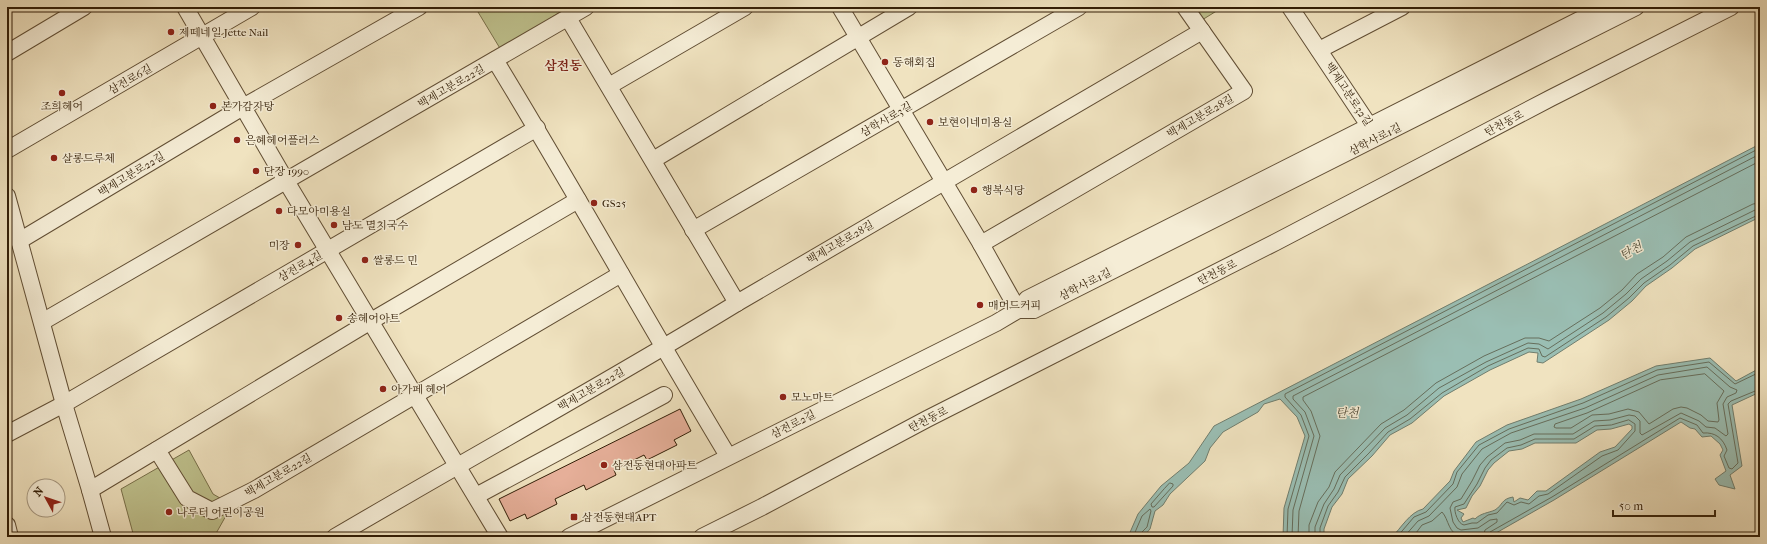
<svg xmlns="http://www.w3.org/2000/svg" width="1767" height="544" font-family="'IM FELL French Canon','Noto Serif KR',serif">
	<style>
		.green { fill: #bfc28e; stroke: #78704a }
		.water { fill: #9abeb3; stroke: #707e6e; fill-rule: evenodd }
		.lines { fill: none; stroke-linecap: round; stroke-linejoin: round }
		.shore { stroke: #666e5c; stroke-width: 1 }
		.building { fill: #e6af99; stroke: #311d06 }
		.minor-casing { stroke: #614e34; stroke-width: 18 }
		.minor { stroke: #f5edd6; stroke-width: 16 }
		.poi-dot { fill: #8f2418; stroke: #f5edd6; stroke-width: 1.5 }
		.labels { text-anchor: middle; stroke-width: 3; stroke-linejoin: round; paint-order: stroke }
		.poi-label { font-size: 11px; fill: #311d06; stroke: #f5edd6; text-anchor: start }
		.street-label { font-size: 11px; fill: #311d06; stroke: #f5edd6 }
		.water-label { font-size: 12px; font-style: italic; fill: #504d3a; stroke: #f5edd6 }
		.quarter-label { font-size: 13px; font-weight: bold; fill: #7a1f14; stroke: #f5edd6 }
	</style>
	<rect width="100%" height="100%" fill="#f0e3c0"/>
	<filter id="stains"><feTurbulence type="fractalNoise" baseFrequency=".005" numOctaves="4"/><feColorMatrix values="0 0 0 0 .2 0 0 0 0 .09 0 0 0 0 .02 0 0 0 .5 -.17"/></filter>
	<radialGradient id="worn" r=".72"><stop offset=".6" stop-color="#630" stop-opacity="0"/><stop offset="1" stop-color="#630" stop-opacity=".3"/></radialGradient>
	<!-- green -->
	<g class="green">
		<path d="M 475,7 L 557,7 L 560,12 L 501,50 Z"/>
		<path d="M 1194,7 L 1223,7 L 1202,20 Z"/>
		<path d="M 189,450 L 213,494 L 232,505 L 214,537 L 134,537 L 121,489 Z"/>
	</g>
	<!-- water -->
	<g class="water">
		<path d="M 1760,144 L 1760,217 L 1695,249 L 1672,268 L 1646,286 L 1632,301 L 1609,320 L 1543,363 L 1537,362 L 1538,353 L 1529,352 L 1490,370 L 1444,396 L 1412,423 L 1390,435 L 1372,456 L 1348,479 L 1342,494 L 1332,507 L 1324,529 L 1324,537 L 1283,537 L 1284,508 L 1305,436 L 1297,417 L 1280,399 L 1264,404 L 1258,412 L 1223,432 L 1210,448 L 1205,461 L 1170,494 L 1163,505 L 1155,511 L 1150,529 L 1143,537 L 1128,537 L 1138,514 L 1161,486 L 1189,463 L 1214,426 Z"/>
		<path d="M 1710,358 L 1736,381 L 1760,368 L 1760,392 L 1732,405 L 1742,466 L 1730,475 L 1735,489 L 1719,485 L 1715,479 L 1726,471 L 1720,455 L 1723,450 L 1720,444 L 1711,436 L 1702,437 L 1695,429 L 1690,428 L 1681,422 L 1554,500 L 1489,537 L 1392,537 C 1401,528 1410,512 1423,509 L 1450,481 L 1454,471 L 1476,442 L 1507,425 L 1581,399 L 1656,366 ZM 1629,424 L 1632,426 L 1632,429 L 1615,447 L 1600,452 L 1546,491 L 1537,491 L 1528,500 L 1520,498 L 1514,502 L 1513,497 C 1501,499 1503,505 1495,510 C 1488,513 1481,513 1475,519 L 1473,518 L 1463,522 L 1461,518 L 1464,514 L 1457,510 L 1466,508 L 1472,496 L 1480,486 L 1488,470 L 1494,463 L 1509,451 L 1522,449 L 1535,443 L 1576,443 L 1597,430 L 1611,429 Z"/>
	</g>
	<g class="lines">
		<!-- shore -->
		<g class="shore">
			<path d="M 1705,374 L 1724,391 L 1717,403 L 1719,420 L 1718,422 L 1708,421 L 1701,415 L 1687,408 L 1681,407 L 1673,409 L 1649,424 L 1639,412 L 1628,409 L 1609,414 L 1592,415 L 1571,428 L 1556,428 L 1554,427 L 1555,424 L 1587,413 L 1660,380 Z"/>
			<path d="M 1629,420 L 1635,424 L 1635,431 L 1618,450 L 1602,456 L 1548,494 L 1539,496 L 1529,504 L 1521,502 L 1514,505 L 1507,502 L 1497,513 L 1488,515 L 1477,523 L 1472,523 L 1464,525 C 1458,524 1454,512 1455,507 L 1464,504 L 1477,484 L 1485,468 L 1491,460 L 1507,448 L 1521,445 L 1535,439 L 1574,439 L 1595,426 L 1611,425 Z"/>
			<path d="M 1170,483 L 1173,484 L 1173,486 L 1154,507 L 1152,507 L 1151,504 L 1164,489 Z"/>
			<path d="M 1133,537 L 1142,516 L 1150,509 L 1151,511 L 1147,527 L 1141,533 L 1140,537"/>
			<path d="M 1287,537 L 1288,509 L 1309,436 L 1301,415 L 1285,397 L 1285,394 L 1760,148"/>
			<path d="M 1292,537 L 1293,510 L 1314,436 L 1305,412 L 1293,399 L 1293,396 L 1760,154"/>
			<path d="M 1298,537 L 1299,511 L 1320,436 L 1311,411 L 1303,400 L 1303,397 L 1760,161"/>
			<path d="M 1309,537 L 1309,525 L 1318,502 L 1329,487 L 1335,472 L 1381,424 L 1404,410 L 1436,383 L 1484,356 L 1525,338 L 1539,338 L 1549,341 L 1600,308 L 1622,290 L 1637,274 L 1663,257 L 1686,237 L 1753,204 L 1760,203"/>
			<path d="M 1315,537 L 1315,527 L 1324,504 L 1334,489 L 1340,475 L 1385,428 L 1407,415 L 1439,388 L 1486,362 L 1528,343 L 1539,344 L 1548,349 L 1603,313 L 1626,294 L 1641,279 L 1667,261 L 1690,242 L 1755,210 L 1760,209"/>
			<path d="M 1320,537 L 1320,528 L 1328,506 L 1338,492 L 1345,477 L 1369,453 L 1388,432 L 1410,419 L 1442,393 L 1488,366 L 1528,348 L 1539,349 L 1542,356 L 1545,357 L 1606,317 L 1629,298 L 1644,283 L 1670,265 L 1693,246 L 1760,214"/>
			<path d="M 1397,537 L 1414,517 L 1426,512 L 1453,484 L 1457,472 L 1479,445 L 1509,429 L 1583,403 L 1657,370 L 1709,362 L 1735,384 L 1760,372"/>
			<path d="M 1404,537 L 1418,521 L 1429,516 L 1457,487 L 1462,474 L 1482,449 L 1511,433 L 1585,408 L 1658,375 L 1707,367 L 1730,387 L 1737,390 L 1736,393 L 1727,397 L 1723,404 L 1728,434 L 1726,436 L 1715,428 L 1706,427 L 1699,421 L 1681,413 L 1642,435 L 1640,433 L 1640,421 L 1635,416 L 1629,415 L 1610,420 L 1594,421 L 1573,434 L 1534,434 L 1520,440 L 1505,443 L 1487,457 L 1480,465 L 1472,481 L 1461,499 L 1453,502 L 1450,508 L 1453,522 L 1457,528 L 1461,530 L 1478,528 L 1490,520 L 1497,519 L 1497,522 L 1485,530 L 1483,537"/>
			<path d="M 1413,537 L 1422,525 L 1432,521 L 1442,512 C 1449,519 1448,535 1462,536 C 1467,537 1471,534 1475,534 L 1477,537"/>
			<path d="M 1488,537 L 1490,532 L 1552,497 L 1680,418 L 1697,425 L 1703,433 C 1715,432 1723,438 1727,450 L 1724,456 L 1729,468 L 1732,469 L 1738,463 L 1728,404 L 1731,401 L 1760,389"/>
		</g>
	</g>
	<!-- building -->
	<path class="building" d="M 680,409 L 691,431 L 674,440 L 677,445 L 647,460 L 644,455 L 614,470 L 616,475 L 586,490 L 584,485 L 555,499 L 557,504 L 527,519 L 525,514 L 510,521 L 499,499 Z"/>
	<g class="lines">
		<defs>
			<g id="minor">
				<path d="M 185,7 L 286,181 L 500,537"/>
				<path d="M 840,7 L 981,244 L 1018,310"/>
				<path d="M 1290,7 L 1374,133"/>
				<path d="M 568,18 L 737,303"/>
				<path d="M 1319,50 L 1402,7"/>
				<path d="M 7,53 L 84,7"/>
				<path d="M 495,60 C 575,191 649,325 728,456"/>
				<path d="M 609,86 L 745,7"/>
				<path d="M 7,150 L 252,7"/>
				<path d="M 653,160 L 909,7"/>
				<path d="M 7,196 L 64,404 L 90,490 L 103,537"/>
				<path d="M 693,230 L 1079,7"/>
				<path d="M 19,241 L 243,107 L 419,7"/>
				<path d="M 981,244 L 1244,91 L 1185,7"/>
				<path d="M 1018,310 L 1034,310 L 1636,7"/>
				<path d="M 42,322 L 586,7"/>
				<path d="M 7,434 L 64,404 L 537,128"/>
				<path d="M 157,450 L 187,498 L 212,511 L 254,490 L 621,274"/>
				<path d="M 90,490 L 371,321 L 578,200"/>
				<path d="M 476,496 L 664,395"/>
				<path d="M 7,525 L 10,537"/>
				<path d="M 335,537 C 469,458 605,384 737,303 L 1202,31"/>
				<path d="M 569,537 L 996,323 L 1018,310 L 1027,299 L 1605,7"/>
				<path d="M 702,537 L 762,507 L 927,419 L 1276,242 L 1551,98 L 1731,7"/>
			</g>
		</defs>
		<!-- minor casing -->
		<use href="#minor" class="minor-casing"/>
		<!-- minor -->
		<use href="#minor" class="minor"/>
	</g>
	<!-- markers -->
	<g class="poi-dot">
		<circle cx="171" cy="32" r="4"/>
		<circle cx="885" cy="62" r="4"/>
		<circle cx="62" cy="93" r="4"/>
		<circle cx="213" cy="106" r="4"/>
		<circle cx="930" cy="122" r="4"/>
		<circle cx="237" cy="140" r="4"/>
		<circle cx="54" cy="158" r="4"/>
		<circle cx="256" cy="171" r="4"/>
		<circle cx="974" cy="190" r="4"/>
		<circle cx="594" cy="203" r="4"/>
		<circle cx="279" cy="211" r="4"/>
		<circle cx="334" cy="225" r="4"/>
		<circle cx="298" cy="245" r="4"/>
		<circle cx="365" cy="260" r="4"/>
		<circle cx="980" cy="305" r="4"/>
		<circle cx="339" cy="318" r="4"/>
		<circle cx="383" cy="389" r="4"/>
		<circle cx="783" cy="397" r="4"/>
		<circle cx="604" cy="465" r="4"/>
		<circle cx="169" cy="512" r="4"/>
		<rect x="570" y="513" width="8" height="8" rx="2"/>
	</g>
	<g class="labels">
		<!-- poi labels -->
		<g class="poi-label">
			<text x="179" y="36">제떼네일 Jette Nail</text>
			<text x="893" y="66">동해회집</text>
			<text x="62" y="110" text-anchor="middle">조희헤어</text>
			<text x="221" y="110">본가감자탕</text>
			<text x="938" y="126">보현이네미용실</text>
			<text x="245" y="144">은혜헤어플러스</text>
			<text x="62" y="162">살롱드루체</text>
			<text x="264" y="175">단장 1990</text>
			<text x="982" y="194">행복식당</text>
			<text x="602" y="207">GS25</text>
			<text x="287" y="215">다모아미용실</text>
			<text x="342" y="229">남도 멸치국수</text>
			<text x="290" y="249" text-anchor="end">미장</text>
			<text x="373" y="264">쌀롱드 민</text>
			<text x="988" y="309">매머드커피</text>
			<text x="347" y="322">송헤어아트</text>
			<text x="391" y="393">아가페 헤어</text>
			<text x="791" y="401">모노마트</text>
			<text x="612" y="469">삼전동현대아파트</text>
			<text x="177" y="516">나루터 어린이공원</text>
			<text x="582" y="521">삼전동현대APT</text>
		</g>
		<!-- street labels -->
		<g class="street-label">
			<text transform="translate(130 79) rotate(-30)" y="4">삼전로6길</text>
			<text transform="translate(451 86) rotate(-30)" y="4">백제고분로22길</text>
			<text transform="translate(1349 94) rotate(56)" y="4">백제고분로32길</text>
			<text transform="translate(1200 116) rotate(-30)" y="4">백제고분로28길</text>
			<text transform="translate(886 119) rotate(-30)" y="4">삼학사로3길</text>
			<text transform="translate(1504 123) rotate(-28)" y="4">탄천동로</text>
			<text transform="translate(1375 139) rotate(-27)" y="4">삼학사로1길</text>
			<text transform="translate(131 174) rotate(-31)" y="4">백제고분로22길</text>
			<text transform="translate(840 242) rotate(-30)" y="4">백제고분로28길</text>
			<text transform="translate(300 266) rotate(-30)" y="4">삼전로4길</text>
			<text transform="translate(1217 272) rotate(-27)" y="4">탄천동로</text>
			<text transform="translate(1085 284) rotate(-27)" y="4">삼학사로1길</text>
			<text transform="translate(591 389) rotate(-30)" y="4">백제고분로22길</text>
			<text transform="translate(928 419) rotate(-27)" y="4">탄천동로</text>
			<text transform="translate(793 424) rotate(-27)" y="4">삼전로2길</text>
			<text transform="translate(278 475) rotate(-30)" y="4">백제고분로22길</text>
		</g>
		<!-- water labels -->
		<g class="water-label">
			<text transform="translate(1631 251) rotate(-29)" y="4">탄천</text>
			<text x="1347" y="417">탄천</text>
		</g>
		<!-- quarter labels -->
		<g class="quarter-label">
			<text x="563" y="70">삼전동</text>
		</g>
	</g>
	<!-- margin -->
	<rect width="1767" height="544" fill="none" stroke="#f0e3c0" stroke-width="24"/>
	<rect x="8" y="8" width="1751" height="528" fill="none" stroke="#311d06" stroke-width="2"/>
	<rect x="12" y="12" width="1743" height="520" fill="none" stroke="#311d06"/>
	<!-- north arrow -->
	<g transform="translate(46 498) rotate(310)"><circle r="19" fill="#f5edd6" stroke="#a79a83"/>
	<path d="M0-3L7 15L0 10L-7 15Z" fill="#8f2418"/>
	<text y="-6" font-size="11" font-weight="bold" text-anchor="middle" fill="#311d06">N</text>
	</g>
	<!-- scale -->
	<path d="M1613 510v6h102v-6" fill="none" stroke="#311d06" stroke-width="2"/>
	<text x="1619" y="510" font-size="12" fill="#311d06" stroke="#f5edd6" stroke-width="3" paint-order="stroke">50 m</text>
	<rect width="100%" height="100%" filter="url(#stains)"/>
	<rect width="100%" height="100%" fill="url(#worn)"/>
</svg>
